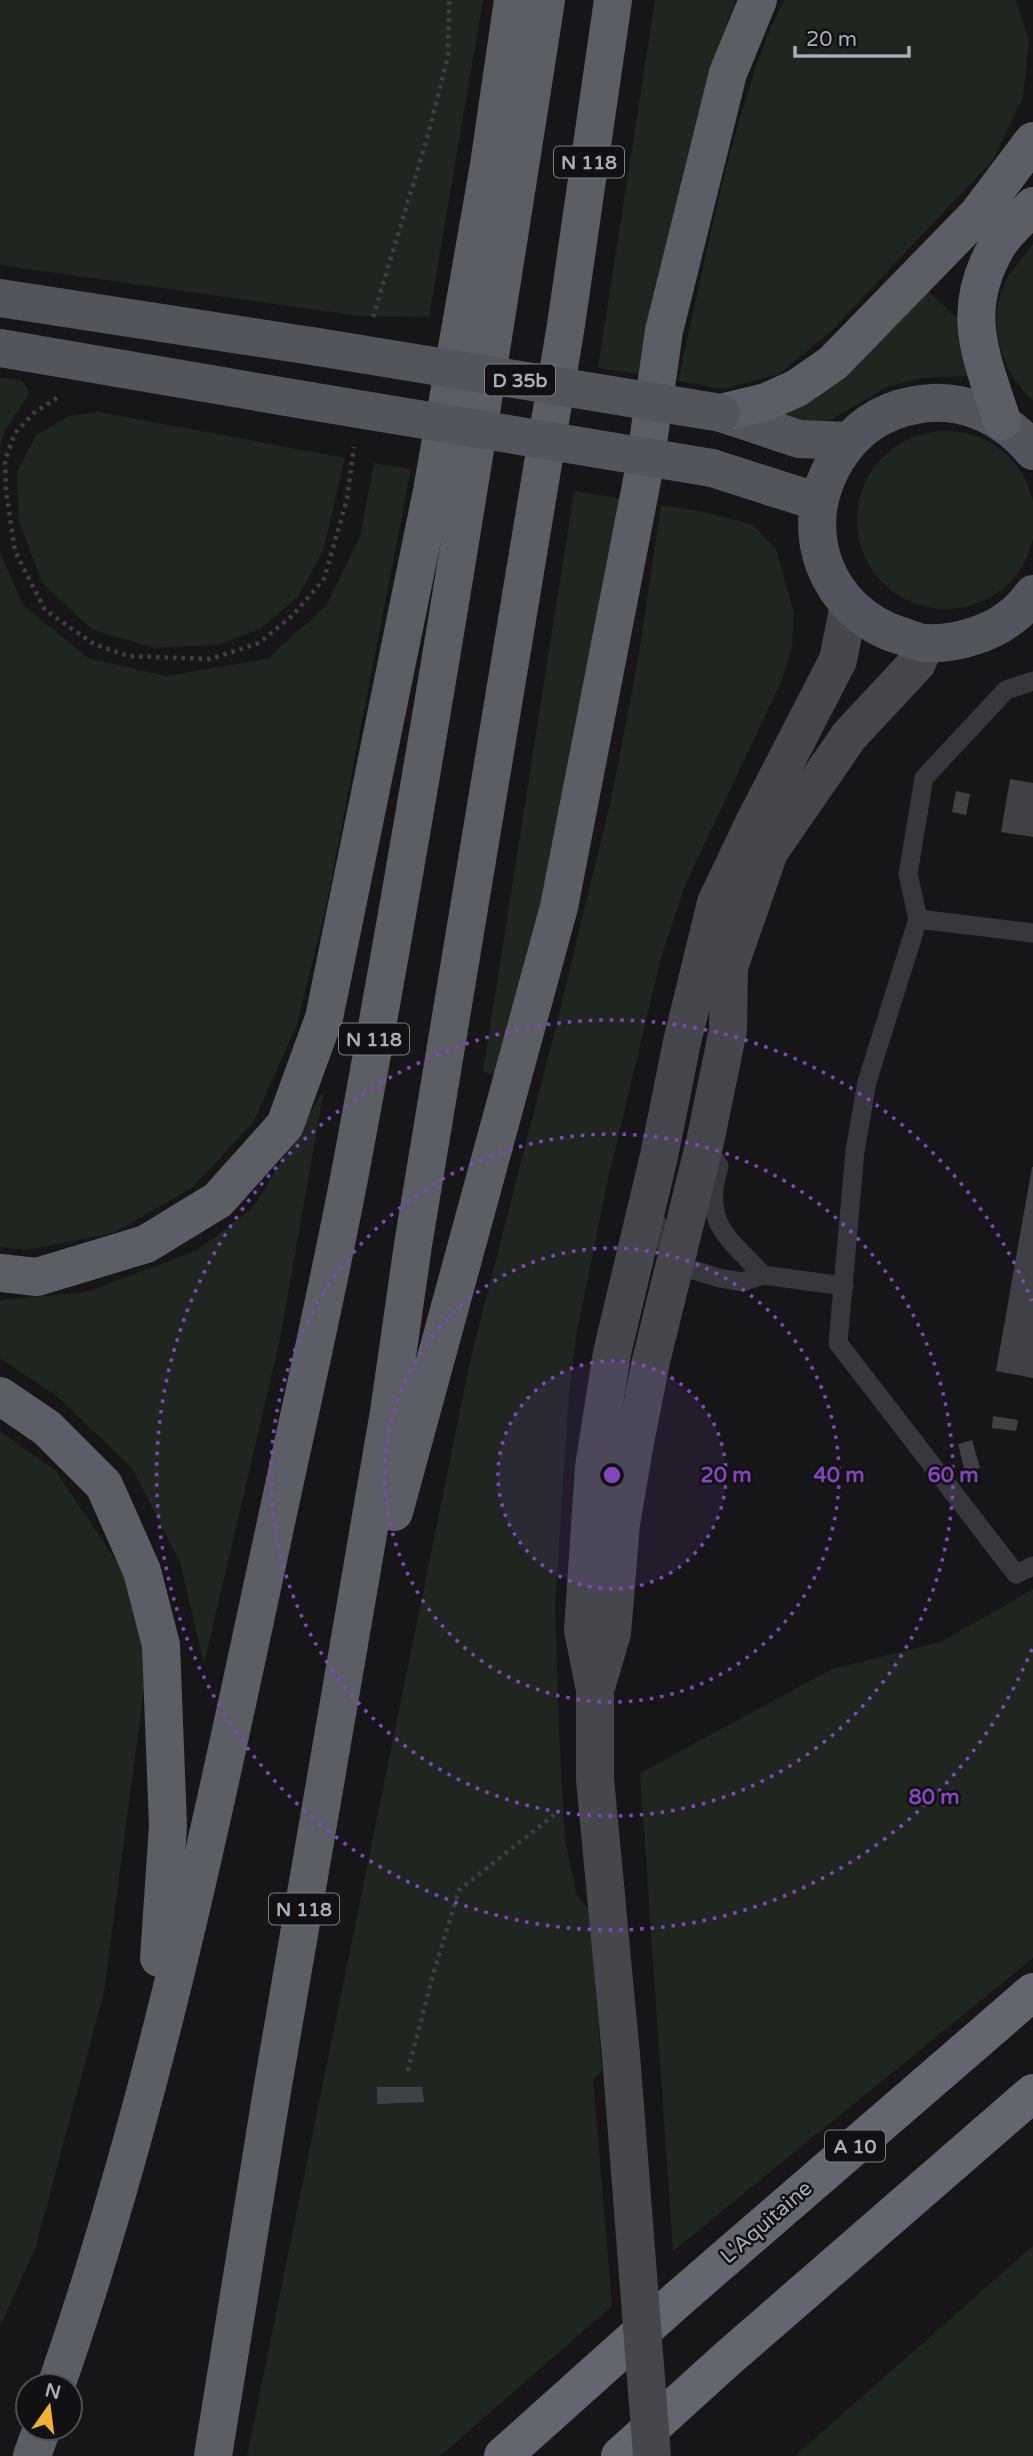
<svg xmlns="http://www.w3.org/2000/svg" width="1033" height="2456" font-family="'Varela Round',sans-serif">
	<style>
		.green { fill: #1e261f }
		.building { fill: #404145 }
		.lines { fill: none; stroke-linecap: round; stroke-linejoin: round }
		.path { stroke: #3d3f44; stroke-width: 4.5; stroke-dasharray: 3.5 5; stroke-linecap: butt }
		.service { stroke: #37383d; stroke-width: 19 }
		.secondary { stroke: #45474d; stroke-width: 38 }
		.primary { stroke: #53555c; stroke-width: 38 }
		.trunk { stroke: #5b5e65; stroke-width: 38 }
		.motorway { stroke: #63666e; stroke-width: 38 }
		.secondary-bridge { stroke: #45474d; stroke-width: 38 }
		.primary-bridge { stroke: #53555c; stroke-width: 38 }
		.ring { fill: none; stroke: #8446be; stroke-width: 3.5; stroke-dasharray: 3.5 7 }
		.labels { text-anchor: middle; stroke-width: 5; stroke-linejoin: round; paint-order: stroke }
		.shield { fill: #111113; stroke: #7b7e86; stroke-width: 2 }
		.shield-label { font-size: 19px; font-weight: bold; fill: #a8adb8 }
		.street-label { font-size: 21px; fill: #a8adb8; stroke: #111113 }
		.centre { fill: #8446be; stroke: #111113; stroke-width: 3.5 }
		.ring-label { font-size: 21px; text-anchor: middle; font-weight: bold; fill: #8446be; stroke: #111113; stroke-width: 5; stroke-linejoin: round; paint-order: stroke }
	</style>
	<rect width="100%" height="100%" fill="#161618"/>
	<!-- green -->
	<g class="green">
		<path d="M 0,0 L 483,0 L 429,317 L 360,316 L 0,265 Z"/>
		<path d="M 655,0 L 736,0 L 728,19 L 710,85 L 645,375 L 598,368 Z"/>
		<path d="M 785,0 L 1016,0 L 1029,40 L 1023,97 L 993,160 L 830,332 L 779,374 L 724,389 L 678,381 C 699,289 716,195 744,105 C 755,69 766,32 785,0 Z"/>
		<path d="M 1033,244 L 1033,400 C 1001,373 987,324 1004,285 C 1010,270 1024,257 1033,244 Z"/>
		<path d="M 925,288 L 963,324 L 961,349 L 967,376 L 921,378 L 887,387 L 832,419 L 813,424 L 746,415 Z"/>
		<path d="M 0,377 L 22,381 L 30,392 L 5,431 L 0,449 Z"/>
		<path d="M 99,412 L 345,458 L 323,551 L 298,597 L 260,629 L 217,645 L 154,648 L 93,630 L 43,584 L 19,522 L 17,472 L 36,435 L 69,416 Z"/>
		<circle cx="946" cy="520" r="89"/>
		<path d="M 374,463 L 411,469 L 326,907 L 297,1024 L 254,1121 L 192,1188 L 113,1233 L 27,1250 L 0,1247 L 0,552 L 23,605 L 88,658 L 166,676 L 267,659 L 326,606 L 360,537 Z"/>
		<path d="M 574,491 L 625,499 L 577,761 L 502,1075 L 483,1072 Z"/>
		<path d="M 661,505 L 705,512 L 753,525 L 776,549 L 794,613 L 792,647 L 782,680 L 686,883 L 661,958 L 608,1179 L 577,1331 L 569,1393 L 555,1606 L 559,1731 L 565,1841 L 577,1896 L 589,1910 L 602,2071 L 593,2079 L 612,2306 L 440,2456 L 247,2456 L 471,1357 L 556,1026 L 611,800 L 638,660 Z"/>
		<path d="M 324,1090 L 280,1339 L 204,1664 L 180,1562 L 132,1468 L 58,1397 L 0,1358 L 0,1300 L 87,1292 L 196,1251 L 253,1208 Z"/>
		<path d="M 0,1431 L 56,1471 L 123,1571 L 147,1666 L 104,1992 L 35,2249 L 0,2326 Z"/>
		<path d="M 1033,1589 L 1033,1958 L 673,2251 L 640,1773 L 832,1669 L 941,1642 Z"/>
		<path d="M 1033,2246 L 1033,2456 L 795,2456 Z"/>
	</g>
	<!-- building -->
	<g class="building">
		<path d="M 1010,779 L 1033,783 L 1033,837 L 1001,832 Z"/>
		<path d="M 956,791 L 970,794 L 966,815 L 952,812 Z"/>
		<path d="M 1032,1167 L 1033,1167 L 1033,1378 L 996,1371 Z"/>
		<path d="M 993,1416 L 1018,1420 L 1016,1431 L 992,1428 Z"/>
		<path d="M 972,1440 L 980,1468 L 965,1472 L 958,1444 Z"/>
		<path d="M 377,2087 L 422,2087 L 424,2102 L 377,2104 Z"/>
	</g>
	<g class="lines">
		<!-- path -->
		<g class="path">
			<path d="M 373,317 L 428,135 L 448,56 L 449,0"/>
			<path d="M 57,398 L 35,412 L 15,433 L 5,460 L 6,491 L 15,551 L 45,610 L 94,644 L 128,656 L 210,659 L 259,643 L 292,616 L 324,579 L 347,499 L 354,447"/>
			<path d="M 408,2071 L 432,1978 L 459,1890 L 558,1812"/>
		</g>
		<!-- service -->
		<g class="service">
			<path d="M 918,919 L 908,874 L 924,778 L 1006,690 L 1033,681"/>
			<path d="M 1033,933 L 918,919 L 867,1082 L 855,1151 L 838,1343 L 1016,1574 L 1033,1566"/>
			<path d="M 706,1145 L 719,1166 C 702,1224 727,1236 763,1275"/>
			<path d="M 651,1209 L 674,1264 L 719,1278 L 742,1282 L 763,1275 L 844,1286"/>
		</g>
		<!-- secondary -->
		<g class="secondary">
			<path d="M 597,1684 L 612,1633 L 621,1524 L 635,1442 L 651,1361 L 705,1142 L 728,1030 L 729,967 L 769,852 L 849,736 L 917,663 L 925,643"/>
			<path d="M 621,2055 L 595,1779 L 595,1690 L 583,1630 L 594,1467 L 612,1353 L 659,1156 L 682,1042 L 716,903 L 754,823 L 838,660 L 849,605"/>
		</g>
		<!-- primary -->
		<g class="primary">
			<path d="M 0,298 L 318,347"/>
			<path d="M 0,348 L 310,401"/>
			<path d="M 721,413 L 799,439 L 847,441"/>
			<path d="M 1033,451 C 1004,416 961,396 915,405 C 881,411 854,430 836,460 C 794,528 825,612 901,636 C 909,638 918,643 926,643 C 942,644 959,641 974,636 C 998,629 1019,614 1033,594"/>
			<path d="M 712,468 L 803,497 L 819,499"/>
		</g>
		<!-- trunk -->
		<g class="trunk">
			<path d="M 721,413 L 766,402 L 797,388 L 833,363 L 978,214 L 1033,141"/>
			<path d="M 1002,421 C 981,355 959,312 997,246 C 1006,231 1022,218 1033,206"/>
			<path d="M 0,1273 L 37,1277 L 146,1244 L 218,1200 L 285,1125 L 324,1018 L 432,491 L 489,165 L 513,0"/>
			<path d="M 0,1396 L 47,1428 L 104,1485 L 142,1571 L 161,1645 L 168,1826 L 159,1958"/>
			<path d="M 394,1512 L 559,907 L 644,470 L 664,331 L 728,73 L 758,0"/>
			<path d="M 56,2386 C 153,2108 212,1819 274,1532 C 302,1400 333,1269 357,1136 C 427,758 487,379 546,0"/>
			<path d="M 32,2456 L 42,2428"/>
			<path d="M 213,2456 L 272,2091 L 389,1412 L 413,1245 L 566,325 L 613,0"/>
		</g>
		<!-- motorway -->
		<g class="motorway">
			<path d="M 503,2456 L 677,2300 L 1033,1992"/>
			<path d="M 620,2456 L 727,2359 L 1033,2093"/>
		</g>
		<!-- secondary-bridge -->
		<path class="secondary-bridge" d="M 621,2055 L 652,2456"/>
		<!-- primary-bridge -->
		<g class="primary-bridge">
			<path d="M 318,347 L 721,413"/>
			<path d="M 310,401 L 712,468"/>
		</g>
	</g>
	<!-- distance rings -->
	<circle cx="612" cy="1475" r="114" fill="#8446be" fill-opacity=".12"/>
	<g class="ring">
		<circle cx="612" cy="1475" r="114"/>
		<circle cx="612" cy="1475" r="227"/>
		<circle cx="612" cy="1475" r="341"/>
		<path d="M1032 1649A455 455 0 1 1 1032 1301"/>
	</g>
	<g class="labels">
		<!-- shield labels -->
		<g class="shield">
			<rect x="554" y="146.5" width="70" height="31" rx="5"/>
			<rect x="485" y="364.5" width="70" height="31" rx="5"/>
			<rect x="339" y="1023.5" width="70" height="31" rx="5"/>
			<rect x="269" y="1893.5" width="70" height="31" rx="5"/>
			<rect x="825" y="2130.5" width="60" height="31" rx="5"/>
		</g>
		<g class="shield-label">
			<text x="589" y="169">N 118</text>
			<text x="520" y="387">D 35b</text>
			<text x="374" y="1046">N 118</text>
			<text x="304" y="1916">N 118</text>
			<text x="855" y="2153">A 10</text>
		</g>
		<!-- street labels -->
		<g class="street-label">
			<text transform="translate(766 2222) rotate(-41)" y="7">L'Aquitaine</text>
		</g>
	</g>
	<circle cx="612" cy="1475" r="10" class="centre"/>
	<g class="ring-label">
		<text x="726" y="1482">20 m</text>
		<text x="839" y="1482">40 m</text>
		<text x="953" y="1482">60 m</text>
		<text x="934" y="1804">80 m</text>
	</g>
	<!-- north arrow -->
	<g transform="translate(49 2407) rotate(14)"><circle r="33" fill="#111113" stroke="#4d4f55" stroke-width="2"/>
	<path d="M0-5L12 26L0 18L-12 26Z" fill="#f2b134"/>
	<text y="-10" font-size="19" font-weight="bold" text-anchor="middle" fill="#a8adb8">N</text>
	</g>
	<!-- scale -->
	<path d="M795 46v10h114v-10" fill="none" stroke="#a8adb8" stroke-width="3.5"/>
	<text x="806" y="46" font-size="21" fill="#a8adb8" stroke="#111113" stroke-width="5" paint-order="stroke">20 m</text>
</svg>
